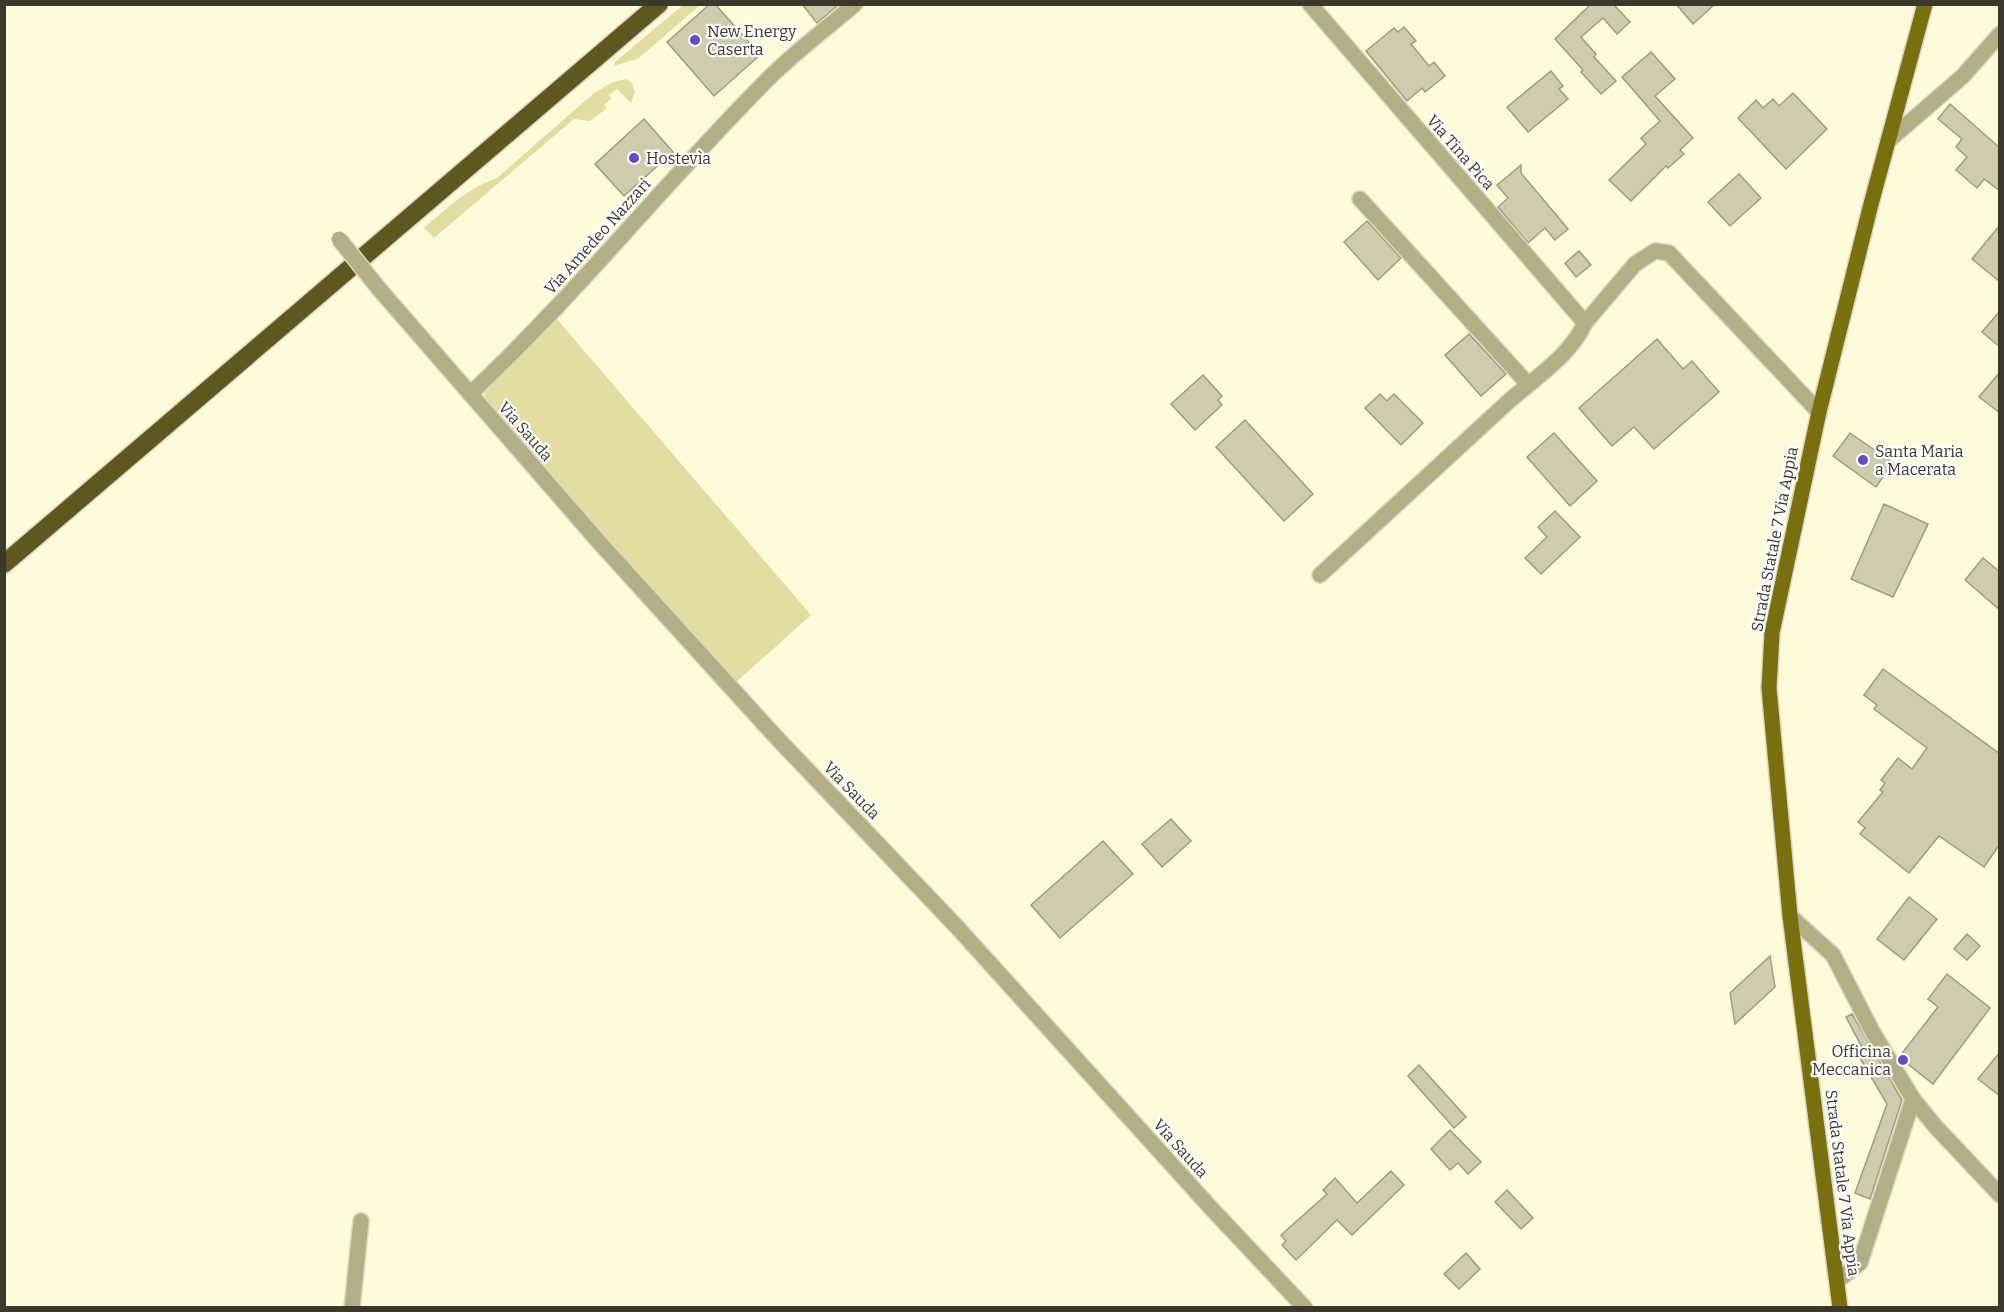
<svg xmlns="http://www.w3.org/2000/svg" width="2004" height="1312" font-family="Bitter,serif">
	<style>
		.green { fill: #e3dda1 }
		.building { fill: #cfccad; stroke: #9e9c7e; stroke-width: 1.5 }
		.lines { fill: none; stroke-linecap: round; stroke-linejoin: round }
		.minor-casing { stroke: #dbd8bc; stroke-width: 18 }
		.major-casing { stroke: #dbd8bc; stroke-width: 18 }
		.highway-casing { stroke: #dbd8bc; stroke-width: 21 }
		.minor { stroke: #b2ae85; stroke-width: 15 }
		.major { stroke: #796f0f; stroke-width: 15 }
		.highway { stroke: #5e5820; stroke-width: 18 }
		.minor-bridge-casing { stroke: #dbd8bc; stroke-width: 18; stroke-linecap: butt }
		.minor-bridge { stroke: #b2ae85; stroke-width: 15 }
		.poi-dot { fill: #5c4fc7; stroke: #fff; stroke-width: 2 }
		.labels { text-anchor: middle; stroke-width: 4.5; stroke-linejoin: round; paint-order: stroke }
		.poi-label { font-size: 16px; fill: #3a392c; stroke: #fff; text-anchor: start }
		.street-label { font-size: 16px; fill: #3a392c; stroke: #fff }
	</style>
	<rect width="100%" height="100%" fill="#fefbdb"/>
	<!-- green -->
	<g class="green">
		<path d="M 683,5 L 700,5 L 639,58 L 614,66 L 615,62 Z"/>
		<path d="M 626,79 L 632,83 L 635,92 L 631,103 L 617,89 L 609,95 L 612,98 L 604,105 L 607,108 L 590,121 L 574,119 L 434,238 L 424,228 C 447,208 468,188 497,178 L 594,93 L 611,83 Z"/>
		<path d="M 556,318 L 811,615 L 734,684 L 484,400 L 485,392 Z"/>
	</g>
	<!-- building -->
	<g class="building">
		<path d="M 710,4 L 715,4 L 760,55 L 714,96 L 667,42 Z"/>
		<path d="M 802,4 L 839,4 L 817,23 Z"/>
		<path d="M 1591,4 L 1617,4 L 1615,6 L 1630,22 L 1617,34 L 1603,18 L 1581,37 L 1596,54 L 1594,57 L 1616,81 L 1601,94 L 1581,72 L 1583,70 L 1555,39 Z"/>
		<path d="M 1676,4 L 1715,4 L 1693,24 Z"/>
		<path d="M 1404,27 L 1416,41 L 1411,44 L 1429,66 L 1434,62 L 1445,76 L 1425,92 L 1422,88 L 1407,101 L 1366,51 L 1394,28 L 1398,32 Z"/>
		<path d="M 1651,52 L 1675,79 L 1655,96 L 1693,138 L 1680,150 L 1684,154 L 1668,168 L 1666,166 L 1631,201 L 1609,180 L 1646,144 L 1641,138 L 1660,121 L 1622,77 Z"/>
		<path d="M 1551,71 L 1563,86 L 1559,89 L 1568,99 L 1528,132 L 1507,107 Z"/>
		<path d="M 1793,93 L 1827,129 L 1786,169 L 1738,118 L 1756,100 L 1763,108 L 1773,99 L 1779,106 Z"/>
		<path d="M 1950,104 L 2000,148 L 2000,191 L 1984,179 L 1977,188 L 1956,170 L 1967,157 L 1956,147 L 1962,139 L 1938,119 Z"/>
		<path d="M 644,119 L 673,152 L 624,196 L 595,164 Z"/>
		<path d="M 1521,165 L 1521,173 L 1568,229 L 1555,240 L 1545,228 L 1528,243 L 1498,207 L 1508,198 L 1497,185 Z"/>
		<path d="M 1739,174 L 1761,198 L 1730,226 L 1708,202 Z"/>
		<path d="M 1367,221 L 1401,258 L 1378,280 L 1344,242 Z"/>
		<path d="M 2000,225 L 2000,282 L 1972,259 Z"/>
		<path d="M 1579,251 L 1591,265 L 1576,277 L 1565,263 Z"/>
		<path d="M 2000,311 L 2000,347 L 1982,332 Z"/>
		<path d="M 1469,334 L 1506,374 L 1481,396 L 1445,355 Z"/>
		<path d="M 1657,339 L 1683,369 L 1692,361 L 1719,392 L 1654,449 L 1634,427 L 1612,446 L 1579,408 Z"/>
		<path d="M 2000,372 L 2000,413 L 1979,397 Z"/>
		<path d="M 1203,375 L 1222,396 L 1218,400 L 1222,405 L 1195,430 L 1171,404 Z"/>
		<path d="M 1380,394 L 1387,401 L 1394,394 L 1423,423 L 1401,445 L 1365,408 Z"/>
		<path d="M 1245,420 L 1313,494 L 1284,521 L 1216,447 Z"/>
		<path d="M 1554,433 L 1597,481 L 1570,506 L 1527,457 Z"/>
		<path d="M 1850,433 L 1893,463 L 1876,487 L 1833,456 Z"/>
		<path d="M 1884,504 L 1928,524 L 1893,597 L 1851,579 Z"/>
		<path d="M 1555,511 L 1580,537 L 1541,574 L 1525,558 L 1547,537 L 1538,527 Z"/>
		<path d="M 1983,558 L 2000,572 L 2000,610 L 1965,580 Z"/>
		<path d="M 1883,669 L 2000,754 L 2000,844 L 1984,867 L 1939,836 L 1909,873 L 1860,834 L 1865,828 L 1858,822 L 1883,792 L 1880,790 L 1885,783 L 1881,780 L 1898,758 L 1912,769 L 1927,748 L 1874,709 L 1877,705 L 1864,695 Z"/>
		<path d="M 1171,819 L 1191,841 L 1162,867 L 1142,844 Z"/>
		<path d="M 1103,841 L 1133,874 L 1060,938 L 1031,905 Z"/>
		<path d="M 1909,897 L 1937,919 L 1904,960 L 1877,939 Z"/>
		<path d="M 1967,934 L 1980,946 L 1967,960 L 1954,949 Z"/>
		<path d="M 1770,956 L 1775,987 L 1735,1024 L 1730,993 Z"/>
		<path d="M 1947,974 L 1990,1008 L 1933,1084 L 1899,1057 L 1938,1007 L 1928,999 Z"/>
		<path d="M 1852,1014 L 1902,1100 L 1870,1199 L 1855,1193 L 1887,1104 L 1860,1058 L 1866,1055 L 1846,1017 Z"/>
		<path d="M 2000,1052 L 2000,1096 L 1978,1079 Z"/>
		<path d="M 1419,1065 L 1466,1117 L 1454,1128 L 1408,1076 Z"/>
		<path d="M 1450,1130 L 1481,1162 L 1468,1174 L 1458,1163 L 1450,1170 L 1431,1149 Z"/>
		<path d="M 1391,1171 L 1404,1185 L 1352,1235 L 1337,1220 L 1296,1260 L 1282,1245 L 1286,1241 L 1281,1235 L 1327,1194 L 1323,1190 L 1335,1178 L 1357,1203 Z"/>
		<path d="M 1507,1190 L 1533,1218 L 1521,1229 L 1495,1202 Z"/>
		<path d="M 1466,1253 L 1480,1269 L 1459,1289 L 1444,1274 Z"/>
	</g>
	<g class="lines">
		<defs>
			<g id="minor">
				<path d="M 1310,4 L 1585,323 L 1635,264 L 1655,251 L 1669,253 L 1819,412"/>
				<path d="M 1888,141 L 1963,76 L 2000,34"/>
				<path d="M 1360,199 L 1528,384"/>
				<path d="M 380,290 L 599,542 L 776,737 L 957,927 L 1210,1207 L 1305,1308"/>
				<path d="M 470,394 C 576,295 666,181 768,79 C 795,52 826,29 855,4"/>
				<path d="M 1320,575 C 1383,517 1446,459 1509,401 C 1535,378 1570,356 1585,323"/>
				<path d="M 1790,916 L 1833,955 L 1872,1031 L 1913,1099 L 1935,1126 L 2000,1195"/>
				<path d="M 1837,1281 L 1860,1263 L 1913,1099"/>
				<path d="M 352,1308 L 361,1221"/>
			</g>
			<path id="major" d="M 1840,1308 L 1790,916 L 1769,688 L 1772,633 L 1819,412 L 1870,208 L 1925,4"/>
			<path id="highway" d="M 4,564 L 659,4"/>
		</defs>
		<!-- minor casing -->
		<use href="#minor" class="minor-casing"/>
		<!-- major casing -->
		<use href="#major" class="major-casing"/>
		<!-- highway casing -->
		<use href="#highway" class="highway-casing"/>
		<!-- minor -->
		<use href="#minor" class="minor"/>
		<!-- major -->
		<use href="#major" class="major"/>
		<!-- highway -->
		<use href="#highway" class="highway"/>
		<defs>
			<path id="minor-bridge" d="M 339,239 L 380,290"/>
		</defs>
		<!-- minor-bridge casing -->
		<use href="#minor-bridge" class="minor-bridge-casing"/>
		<!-- minor-bridge -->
		<use href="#minor-bridge" class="minor-bridge"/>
	</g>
	<!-- markers -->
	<g class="poi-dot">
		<circle cx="695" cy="40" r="6"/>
		<circle cx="634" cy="158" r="6"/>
		<circle cx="1863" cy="460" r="6"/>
		<circle cx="1903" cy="1060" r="6"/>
	</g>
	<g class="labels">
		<!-- poi labels -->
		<g class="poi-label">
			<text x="707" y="37">New Energy<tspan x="707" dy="18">Caserta</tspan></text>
			<text x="646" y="164">Hostevìa</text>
			<text x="1875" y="457">Santa Maria<tspan x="1875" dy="18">a Macerata</tspan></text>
			<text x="1891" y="1057" text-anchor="end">Officina<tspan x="1891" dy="18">Meccanica</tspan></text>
		</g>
		<!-- street labels -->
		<g class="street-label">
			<text transform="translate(1461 152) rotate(49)" y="6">Via Tina Pica</text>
			<text transform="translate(597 236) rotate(-48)" y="6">Via Amedeo Nazzari</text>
			<text transform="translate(526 431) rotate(49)" y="6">Via Sauda</text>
			<text transform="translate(1774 539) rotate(-79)" y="6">Strada Statale 7 Via Appia</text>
			<text transform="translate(852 790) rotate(46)" y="6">Via Sauda</text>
			<text transform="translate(1181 1148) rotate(48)" y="6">Via Sauda</text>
			<text transform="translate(1843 1183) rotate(83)" y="6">Strada Statale 7 Via Appia</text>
		</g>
	</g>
	<!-- border -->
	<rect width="2004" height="1312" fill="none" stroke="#3a392c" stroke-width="12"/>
</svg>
